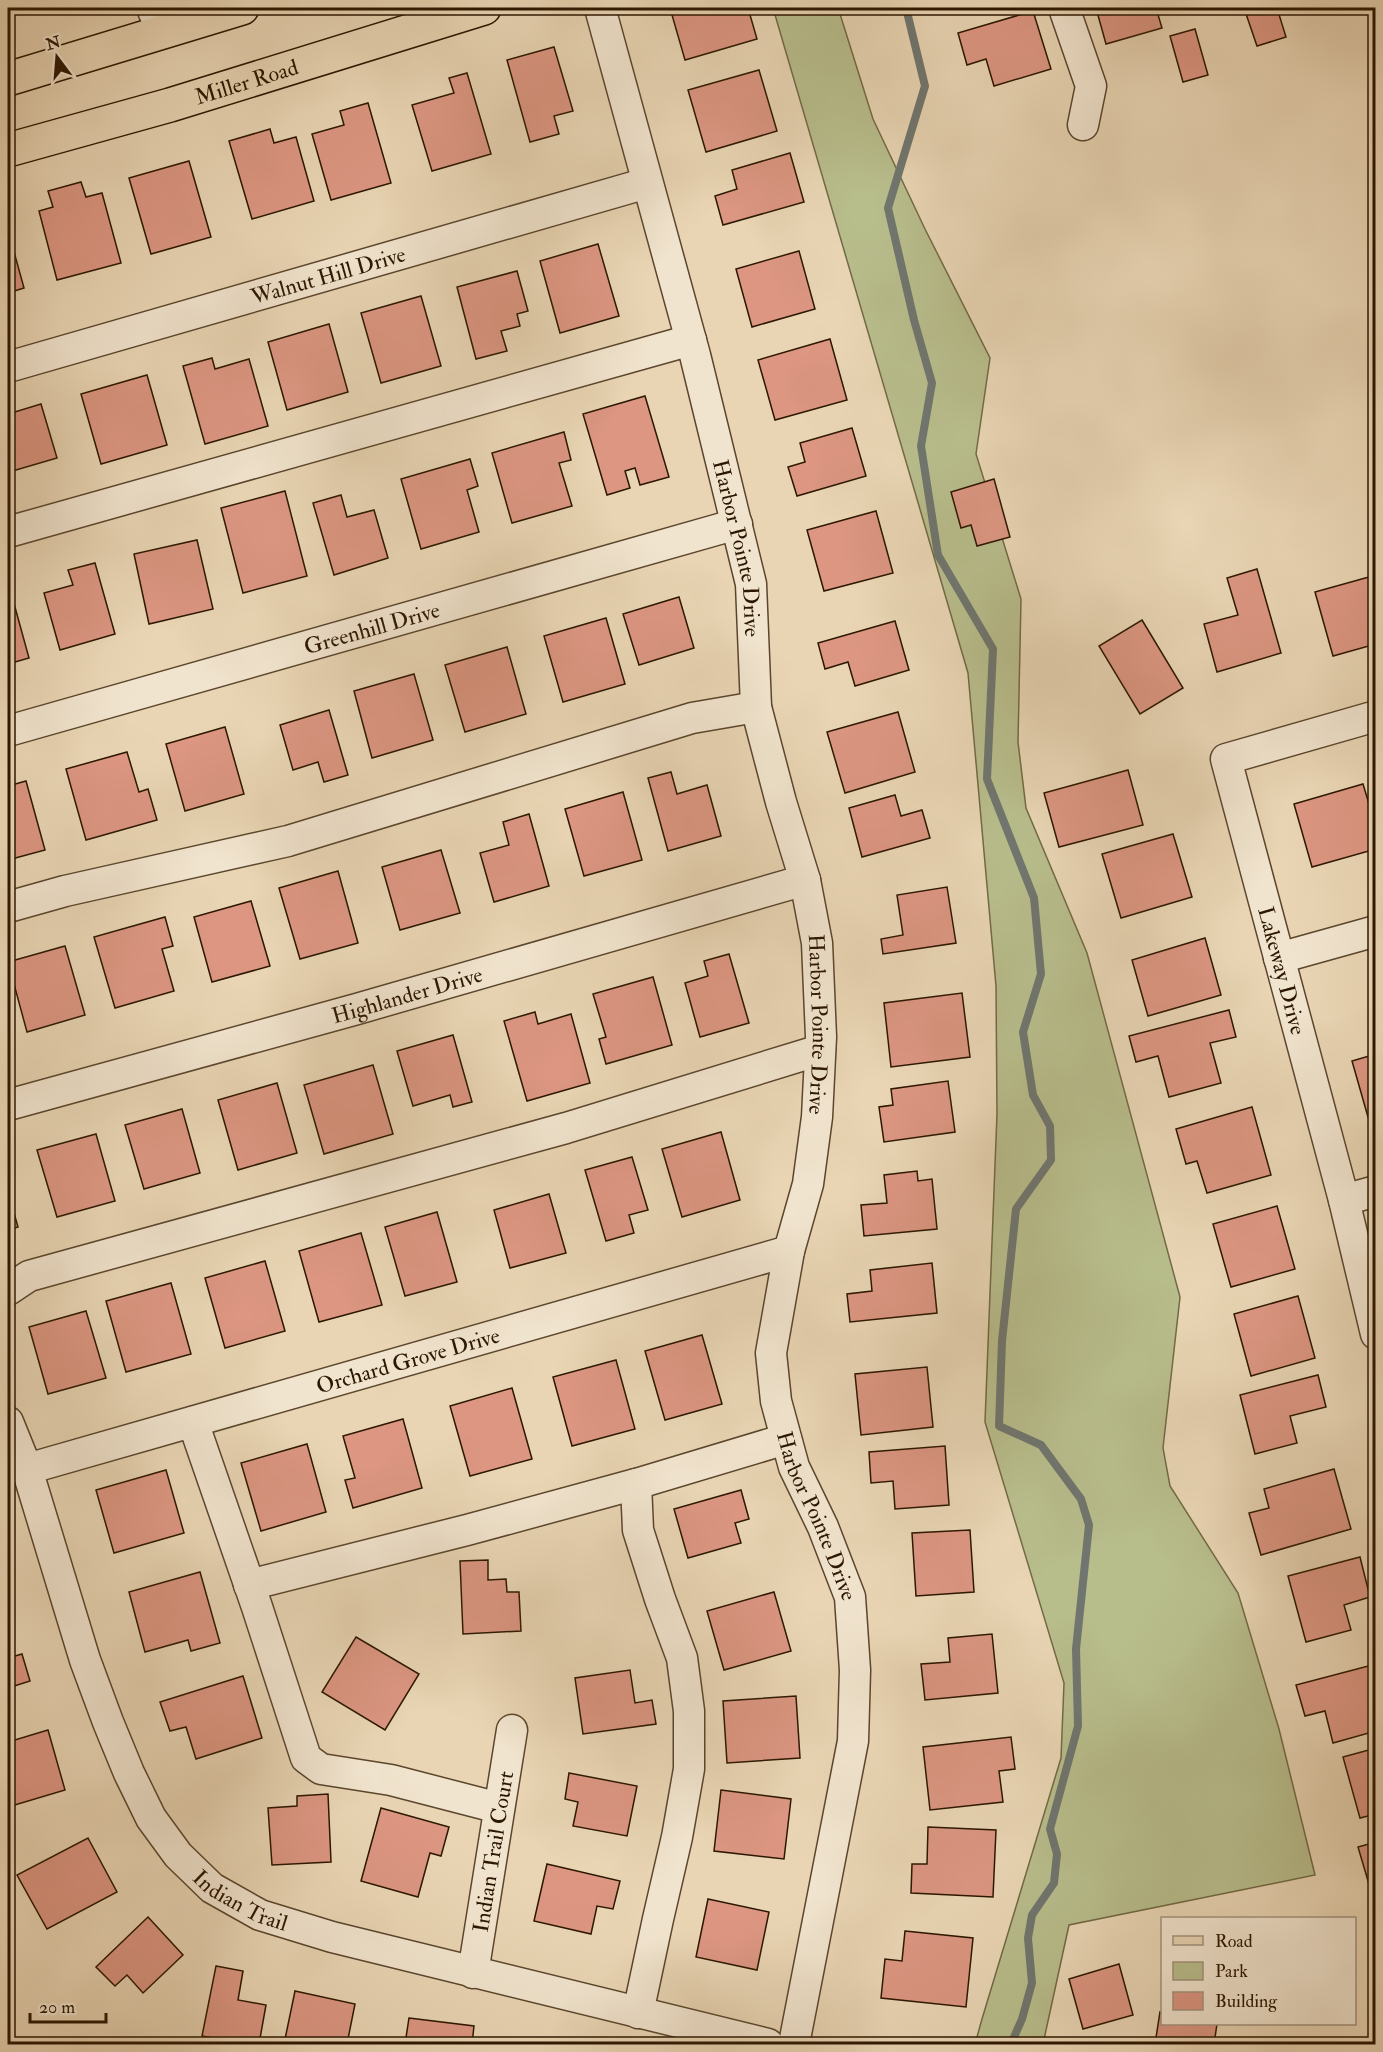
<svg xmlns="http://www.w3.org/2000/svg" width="1383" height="2052" font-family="'IM FELL Double Pica',serif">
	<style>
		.green { fill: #b8bd8c; stroke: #726a46; stroke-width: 1.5 }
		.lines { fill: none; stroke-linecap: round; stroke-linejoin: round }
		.stream { stroke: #70766f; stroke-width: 8 }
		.building { fill: #dc9682; stroke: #2c1700; stroke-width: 1.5 }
		.minor-casing { stroke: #5b462d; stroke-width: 33 }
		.major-casing { stroke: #2c1700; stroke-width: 36 }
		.minor { stroke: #f1e4ce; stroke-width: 30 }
		.major { stroke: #e9d5b4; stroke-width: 33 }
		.labels { text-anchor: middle; stroke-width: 6; stroke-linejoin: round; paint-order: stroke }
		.street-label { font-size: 22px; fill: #2c1700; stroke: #f1e4ce }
	</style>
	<rect width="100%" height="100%" fill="#e9d5b4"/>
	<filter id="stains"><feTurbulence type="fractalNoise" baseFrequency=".00333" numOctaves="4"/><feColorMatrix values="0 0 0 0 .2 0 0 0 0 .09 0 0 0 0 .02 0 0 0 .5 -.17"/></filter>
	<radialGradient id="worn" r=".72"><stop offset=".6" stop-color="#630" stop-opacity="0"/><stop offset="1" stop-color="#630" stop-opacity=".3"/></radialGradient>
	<!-- green -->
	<path class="green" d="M 773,8 L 859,8 L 840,14 L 873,119 L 925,229 L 990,358 L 976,454 L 1021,599 L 1018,742 L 1026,808 L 1087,953 L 1180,1297 L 1163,1448 L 1170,1486 L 1238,1593 L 1279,1729 L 1315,1875 L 1069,1925 L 1043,2044 L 975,2044 L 982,2019 L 1061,1758 L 1064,1683 L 985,1422 L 997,1114 L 996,986 L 968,673 Z"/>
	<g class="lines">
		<!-- stream -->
		<path class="stream" d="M 906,8 L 925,86 L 888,208 L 914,320 L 932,383 L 921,446 L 938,555 L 993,649 L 987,779 L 1034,898 L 1041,974 L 1023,1032 L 1033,1095 L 1050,1126 L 1051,1160 L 1016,1209 L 1002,1341 L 999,1426 L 1041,1445 L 1081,1499 L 1089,1525 L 1076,1649 L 1078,1726 L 1050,1829 L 1057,1854 L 1054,1883 L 1032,1915 L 1028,1938 L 1032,1983 L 1022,2019 L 1011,2044"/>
	</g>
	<!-- building -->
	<g class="building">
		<path d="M 670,8 L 748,8 L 757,39 L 685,60 Z"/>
		<path d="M 1096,8 L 1156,8 L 1162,28 L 1106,44 Z"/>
		<path d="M 1244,8 L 1277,8 L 1286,37 L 1257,46 Z"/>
		<path d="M 1033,11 L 1051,69 L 994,86 L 986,59 L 967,65 L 958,33 Z"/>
		<path d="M 1195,29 L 1208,75 L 1183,82 L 1170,36 Z"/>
		<path d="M 554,47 L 573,111 L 554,116 L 559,134 L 530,142 L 507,60 Z"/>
		<path d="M 759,70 L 777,131 L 706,152 L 688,90 Z"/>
		<path d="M 467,73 L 491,154 L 432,171 L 412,105 L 454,93 L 449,78 Z"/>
		<path d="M 368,103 L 391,183 L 331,200 L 312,134 L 344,125 L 340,111 Z"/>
		<path d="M 270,129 L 274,143 L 296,137 L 314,201 L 252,219 L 229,141 Z"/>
		<path d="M 790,153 L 804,202 L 723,225 L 715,196 L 737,189 L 732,170 Z"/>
		<path d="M 189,161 L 211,237 L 151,254 L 129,178 Z"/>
		<path d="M 81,182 L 86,197 L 102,193 L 121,263 L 57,280 L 39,211 L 53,207 L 48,191 Z"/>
		<path d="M 8,230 L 24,288 L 8,293 Z"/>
		<path d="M 598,244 L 619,316 L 560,333 L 540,261 Z"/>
		<path d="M 799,251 L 815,309 L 752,327 L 736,269 Z"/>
		<path d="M 517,271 L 528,311 L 517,314 L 520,326 L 501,331 L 507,351 L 476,359 L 457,287 Z"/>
		<path d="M 421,296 L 441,366 L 381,383 L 361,313 Z"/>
		<path d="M 329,324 L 348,392 L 287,410 L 268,342 Z"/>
		<path d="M 830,339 L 847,400 L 775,420 L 758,360 Z"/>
		<path d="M 212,358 L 215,369 L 249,359 L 268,426 L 205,444 L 183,366 Z"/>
		<path d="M 147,375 L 167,445 L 101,464 L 81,394 Z"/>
		<path d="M 645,396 L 669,477 L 640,485 L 635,468 L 625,471 L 630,488 L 607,495 L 583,414 Z"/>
		<path d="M 41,404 L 57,458 L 9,472 L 8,466 L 8,414 Z"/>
		<path d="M 852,428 L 866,476 L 797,496 L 788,467 L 805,462 L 800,443 Z"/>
		<path d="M 564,432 L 571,460 L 559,463 L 572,506 L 512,523 L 492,453 Z"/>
		<path d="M 470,459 L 478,486 L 467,490 L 479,532 L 421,549 L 401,479 Z"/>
		<path d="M 994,479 L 1010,537 L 977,546 L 971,525 L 961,528 L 951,492 Z"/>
		<path d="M 285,491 L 307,576 L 243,593 L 221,508 Z"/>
		<path d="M 341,495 L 347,517 L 374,510 L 388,558 L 334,575 L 313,503 Z"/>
		<path d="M 876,511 L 893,573 L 824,591 L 807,530 Z"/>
		<path d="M 197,540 L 213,609 L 149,624 L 134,554 Z"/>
		<path d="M 95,563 L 115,634 L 60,650 L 44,593 L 73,585 L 68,570 Z"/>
		<path d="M 1257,569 L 1281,653 L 1217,672 L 1204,624 L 1238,615 L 1227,578 Z"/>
		<path d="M 1376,575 L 1376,644 L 1333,656 L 1315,592 Z"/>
		<path d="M 10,589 L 29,658 L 8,664 L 8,590 Z"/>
		<path d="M 679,597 L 694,648 L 639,665 L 623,614 Z"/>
		<path d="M 606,618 L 625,684 L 563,702 L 544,636 Z"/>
		<path d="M 1142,620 L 1183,688 L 1140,714 L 1099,646 Z"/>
		<path d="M 895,621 L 909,670 L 855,686 L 848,662 L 825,669 L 818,643 Z"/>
		<path d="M 507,647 L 526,714 L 465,732 L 445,665 Z"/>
		<path d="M 414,674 L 433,740 L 372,758 L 354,691 Z"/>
		<path d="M 329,710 L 348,775 L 324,782 L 318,762 L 293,770 L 280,725 Z"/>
		<path d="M 898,712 L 915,772 L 845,793 L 827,732 Z"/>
		<path d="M 225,727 L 244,794 L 185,811 L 166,744 Z"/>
		<path d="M 127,752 L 139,792 L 148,789 L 157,820 L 86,840 L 66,769 Z"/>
		<path d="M 1128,770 L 1143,825 L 1059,847 L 1044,793 Z"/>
		<path d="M 671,772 L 677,794 L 707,785 L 721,836 L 668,851 L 648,778 Z"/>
		<path d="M 26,781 L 45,850 L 8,860 L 8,786 Z"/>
		<path d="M 1363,784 L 1376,827 L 1376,849 L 1312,867 L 1294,804 Z"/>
		<path d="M 623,792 L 642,860 L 584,876 L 565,809 Z"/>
		<path d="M 895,795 L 901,816 L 922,810 L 930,838 L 862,857 L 849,808 Z"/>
		<path d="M 529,814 L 549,886 L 494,902 L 480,853 L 509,845 L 503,822 Z"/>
		<path d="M 1173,834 L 1192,897 L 1121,918 L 1102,854 Z"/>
		<path d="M 441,850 L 460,913 L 400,930 L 382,867 Z"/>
		<path d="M 338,871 L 358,943 L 300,959 L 279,888 Z"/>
		<path d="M 947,887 L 956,943 L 883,954 L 881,939 L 903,935 L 897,895 Z"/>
		<path d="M 251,901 L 270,966 L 212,982 L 194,917 Z"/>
		<path d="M 165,917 L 173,946 L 162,949 L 174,991 L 115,1008 L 94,937 Z"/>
		<path d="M 1205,938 L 1221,995 L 1148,1016 L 1132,960 Z"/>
		<path d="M 65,946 L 85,1015 L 27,1032 L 8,962 Z"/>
		<path d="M 729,954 L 749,1023 L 700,1037 L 685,983 L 708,976 L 704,961 Z"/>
		<path d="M 653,977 L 672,1045 L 606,1064 L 599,1039 L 606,1037 L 593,994 Z"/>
		<path d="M 962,993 L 970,1057 L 891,1067 L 884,1003 Z"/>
		<path d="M 1229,1010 L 1236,1037 L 1210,1043 L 1221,1083 L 1169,1097 L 1158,1056 L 1136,1062 L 1129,1036 Z"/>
		<path d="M 535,1012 L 538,1024 L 571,1014 L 590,1083 L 527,1101 L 504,1021 Z"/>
		<path d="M 453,1035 L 472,1102 L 453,1107 L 450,1095 L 413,1106 L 397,1051 Z"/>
		<path d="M 1376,1054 L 1376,1115 L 1368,1117 L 1352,1061 Z"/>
		<path d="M 373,1065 L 393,1134 L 324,1154 L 304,1085 Z"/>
		<path d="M 948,1081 L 955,1132 L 884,1142 L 879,1107 L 893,1105 L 891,1089 Z"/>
		<path d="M 277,1083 L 297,1153 L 238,1170 L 218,1100 Z"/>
		<path d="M 1252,1107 L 1271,1175 L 1207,1193 L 1197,1161 L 1186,1164 L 1176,1129 Z"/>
		<path d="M 182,1109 L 200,1173 L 144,1189 L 125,1125 Z"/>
		<path d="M 721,1132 L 740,1200 L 682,1217 L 662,1149 Z"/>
		<path d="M 96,1134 L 115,1201 L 57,1217 L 37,1150 Z"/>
		<path d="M 632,1157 L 648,1210 L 629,1215 L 634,1233 L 606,1241 L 585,1170 Z"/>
		<path d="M 917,1171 L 918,1181 L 932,1179 L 937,1229 L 864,1236 L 861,1205 L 887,1203 L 884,1175 Z"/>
		<path d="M 8,1192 L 18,1227 L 8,1230 Z"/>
		<path d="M 549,1194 L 566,1253 L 510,1268 L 494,1210 Z"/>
		<path d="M 1277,1206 L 1295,1269 L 1231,1287 L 1213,1224 Z"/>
		<path d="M 437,1212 L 457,1282 L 405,1296 L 385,1227 Z"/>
		<path d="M 361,1233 L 382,1305 L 319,1322 L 299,1251 Z"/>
		<path d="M 265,1261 L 285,1331 L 225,1348 L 205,1278 Z"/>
		<path d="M 932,1263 L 937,1313 L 850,1322 L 847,1294 L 872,1291 L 870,1270 Z"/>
		<path d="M 171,1283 L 191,1354 L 126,1372 L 106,1301 Z"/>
		<path d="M 1298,1296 L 1315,1358 L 1251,1376 L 1234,1314 Z"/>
		<path d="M 86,1311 L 106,1378 L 48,1394 L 29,1327 Z"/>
		<path d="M 702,1335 L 722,1404 L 665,1420 L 645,1351 Z"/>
		<path d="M 616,1360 L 635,1429 L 572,1446 L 553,1377 Z"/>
		<path d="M 927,1367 L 933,1427 L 861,1435 L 855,1374 Z"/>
		<path d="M 1318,1375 L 1326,1407 L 1290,1416 L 1297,1443 L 1255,1454 L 1240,1395 Z"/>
		<path d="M 512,1388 L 532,1459 L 470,1476 L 450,1406 Z"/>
		<path d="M 403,1419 L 422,1488 L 353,1508 L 345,1480 L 355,1478 L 343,1436 Z"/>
		<path d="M 307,1444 L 326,1512 L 261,1531 L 241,1463 Z"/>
		<path d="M 945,1446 L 949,1505 L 895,1509 L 893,1481 L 871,1483 L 869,1452 Z"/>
		<path d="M 1334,1469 L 1351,1529 L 1261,1555 L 1249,1513 L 1269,1508 L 1264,1489 Z"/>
		<path d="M 166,1470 L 184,1533 L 114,1553 L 96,1490 Z"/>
		<path d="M 741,1490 L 749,1519 L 735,1523 L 741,1543 L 688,1558 L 674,1509 Z"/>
		<path d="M 970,1530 L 974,1592 L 916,1596 L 912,1533 Z"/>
		<path d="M 1360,1557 L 1370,1597 L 1344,1605 L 1351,1630 L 1306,1642 L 1288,1576 Z"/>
		<path d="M 488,1560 L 488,1580 L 506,1579 L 507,1592 L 519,1592 L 521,1631 L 463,1634 L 460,1561 Z"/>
		<path d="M 200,1572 L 220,1643 L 191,1651 L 188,1640 L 145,1652 L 129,1592 Z"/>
		<path d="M 774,1592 L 791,1651 L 724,1670 L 707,1611 Z"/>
		<path d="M 992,1634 L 998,1693 L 925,1700 L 921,1664 L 950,1662 L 948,1638 Z"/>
		<path d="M 356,1637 L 419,1674 L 385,1730 L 322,1692 Z"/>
		<path d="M 22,1654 L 30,1681 L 8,1688 L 8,1658 Z"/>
		<path d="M 1376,1664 L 1376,1731 L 1333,1743 L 1325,1711 L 1305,1716 L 1296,1685 Z"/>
		<path d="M 630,1670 L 635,1703 L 652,1700 L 656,1724 L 583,1734 L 575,1678 Z"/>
		<path d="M 243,1676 L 262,1738 L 196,1759 L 186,1727 L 170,1731 L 160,1702 Z"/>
		<path d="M 796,1696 L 800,1758 L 727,1763 L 723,1701 Z"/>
		<path d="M 48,1730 L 65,1790 L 8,1807 L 8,1742 Z"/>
		<path d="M 1011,1737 L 1015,1769 L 999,1771 L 1003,1802 L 930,1810 L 923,1747 Z"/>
		<path d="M 1376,1748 L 1376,1814 L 1360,1818 L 1343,1757 Z"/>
		<path d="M 569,1773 L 637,1786 L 627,1836 L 573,1826 L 578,1802 L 565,1799 Z"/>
		<path d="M 721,1790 L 791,1799 L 784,1859 L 714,1851 Z"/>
		<path d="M 328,1794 L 331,1862 L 272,1865 L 268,1808 L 297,1806 L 297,1796 Z"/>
		<path d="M 381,1808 L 449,1827 L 441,1856 L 430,1853 L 418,1897 L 361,1881 Z"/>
		<path d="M 928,1827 L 996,1830 L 993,1897 L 911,1893 L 912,1864 L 927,1864 Z"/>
		<path d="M 88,1838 L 117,1892 L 47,1929 L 17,1875 Z"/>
		<path d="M 1376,1842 L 1376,1908 L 1358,1847 Z"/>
		<path d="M 547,1864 L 620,1881 L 613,1909 L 597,1906 L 591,1934 L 534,1921 Z"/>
		<path d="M 708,1899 L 769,1912 L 757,1970 L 696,1957 Z"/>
		<path d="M 148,1917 L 183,1955 L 143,1993 L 127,1975 L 115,1986 L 96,1967 Z"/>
		<path d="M 905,1931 L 973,1938 L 966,2007 L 881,1998 L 885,1959 L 902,1961 Z"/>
		<path d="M 1119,1964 L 1133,2015 L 1083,2029 L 1069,1979 Z"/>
		<path d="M 216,1966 L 243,1971 L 238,2000 L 266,2005 L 259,2044 L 248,2044 L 202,2036 Z"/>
		<path d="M 295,1991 L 355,2004 L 347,2044 L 284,2044 Z"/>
		<path d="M 1160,2012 L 1162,2013 L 1162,2024 L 1217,2024 L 1214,2044 L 1155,2044 Z"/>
		<path d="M 409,2018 L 474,2026 L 472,2044 L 405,2044 Z"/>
	</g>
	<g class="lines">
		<defs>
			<g id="minor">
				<path d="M 152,8 L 162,32"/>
				<path id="s1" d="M 600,8 L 695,355 L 751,584 L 756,707 L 781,802 L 805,880 L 817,943 L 821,1037 L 817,1117 L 808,1184 L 789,1251 L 771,1353 L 776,1401 L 794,1467 L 823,1527 L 850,1597 L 855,1670 L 853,1741 L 794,2044"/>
				<path d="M 1064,8 L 1091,86 L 1083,125"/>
				<path id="s2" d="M 8,367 L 647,183"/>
				<path d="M 8,532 L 691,340"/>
				<path id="s3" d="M 1376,716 L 1226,759 L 1344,1200 L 1376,1334"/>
				<path id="s4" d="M 8,731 L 737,524"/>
				<path d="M 8,907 L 65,891 L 288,841 L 692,718 L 756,707"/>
				<path d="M 1279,958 L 1376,931"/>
				<path id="s5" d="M 8,1105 L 357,1009 L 805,880"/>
				<path d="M 1344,1200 L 1376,1191"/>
				<path d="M 8,1290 L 29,1276 L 566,1128 L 820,1050"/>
				<path id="s6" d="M 8,1422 L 27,1469 L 85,1660 L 108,1722 L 129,1773 L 151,1818 L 178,1855 L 212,1888 L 260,1915 L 332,1937 L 768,2044"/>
				<path d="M 193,1422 L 257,1607 L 306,1758 L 321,1769 L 391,1780 L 499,1808"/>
				<path id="s7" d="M 27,1469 L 789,1251"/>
				<path d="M 636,1484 L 638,1530 L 660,1599 L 682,1658 L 689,1711 L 689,1769 L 677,1837 L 658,1919 L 638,2013"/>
				<path d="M 249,1585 L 467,1530 L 636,1484 L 786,1439"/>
				<path id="s8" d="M 473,1973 L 512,1730"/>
			</g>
			<g id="major">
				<path d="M 8,79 L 242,8"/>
				<path id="s9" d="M 8,150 L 170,105 L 484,8"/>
			</g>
		</defs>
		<!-- minor casing -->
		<use href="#minor" class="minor-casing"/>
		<!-- major casing -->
		<use href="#major" class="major-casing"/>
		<!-- minor -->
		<use href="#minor" class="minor"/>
		<!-- major -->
		<use href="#major" class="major"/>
	</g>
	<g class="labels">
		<!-- street labels -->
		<g class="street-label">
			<text dy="8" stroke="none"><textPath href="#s9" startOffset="248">Miller Road</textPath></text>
			<text dy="8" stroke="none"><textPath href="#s2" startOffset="333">Walnut Hill Drive</textPath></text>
			<text dy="8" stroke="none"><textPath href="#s1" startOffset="558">Harbor Pointe Drive</textPath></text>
			<text dy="8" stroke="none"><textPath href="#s4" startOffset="378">Greenhill Drive</textPath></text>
			<text dy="8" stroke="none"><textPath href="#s3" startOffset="375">Lakeway Drive</textPath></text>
			<text dy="8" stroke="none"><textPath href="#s5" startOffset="414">Highlander Drive</textPath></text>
			<text dy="8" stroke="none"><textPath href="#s1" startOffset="1044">Harbor Pointe Drive</textPath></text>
			<text dy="8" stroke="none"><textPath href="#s7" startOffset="396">Orchard Grove Drive</textPath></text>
			<text dy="8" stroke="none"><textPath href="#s1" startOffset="1548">Harbor Pointe Drive</textPath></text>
			<text dy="8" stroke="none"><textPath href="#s8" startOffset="123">Indian Trail Court</textPath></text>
			<text dy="8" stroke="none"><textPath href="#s6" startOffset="546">Indian Trail</textPath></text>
		</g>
	</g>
	<!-- margin -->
	<rect width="1383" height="2052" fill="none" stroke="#e9d5b4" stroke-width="30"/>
	<rect x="9" y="9" width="1365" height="2034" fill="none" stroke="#2c1700" stroke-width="3"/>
	<rect x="15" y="15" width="1353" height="2022" fill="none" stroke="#2c1700" stroke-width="1.5"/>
	<!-- legend -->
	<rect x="1161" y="1917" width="195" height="108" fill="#f1e4ce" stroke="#a2927c" stroke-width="1.5"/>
	<rect x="1173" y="1936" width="30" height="9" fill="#e9d5b4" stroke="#a2927c" stroke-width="1.5"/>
	<text x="1215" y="1947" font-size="18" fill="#2c1700">Road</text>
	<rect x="1173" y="1962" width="30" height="18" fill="#b8bd8c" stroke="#a2927c" stroke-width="1.5"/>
	<text x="1215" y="1977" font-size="18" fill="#2c1700">Park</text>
	<rect x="1173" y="1992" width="30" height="18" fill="#dc9682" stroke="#a2927c" stroke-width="1.5"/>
	<text x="1215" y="2007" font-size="18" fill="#2c1700">Building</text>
	<!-- north arrow -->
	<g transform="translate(57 57) rotate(344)" stroke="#f1e4ce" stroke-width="4.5" paint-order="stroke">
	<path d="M0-4.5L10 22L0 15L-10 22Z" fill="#2c1700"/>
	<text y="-9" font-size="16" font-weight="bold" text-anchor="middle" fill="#2c1700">N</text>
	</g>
	<!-- scale -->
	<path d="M30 2013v9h76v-9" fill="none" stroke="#2c1700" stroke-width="3"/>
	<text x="39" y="2013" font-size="18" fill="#2c1700" stroke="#f1e4ce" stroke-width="4.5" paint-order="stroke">20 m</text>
	<rect width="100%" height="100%" filter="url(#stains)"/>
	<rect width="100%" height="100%" fill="url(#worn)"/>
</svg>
